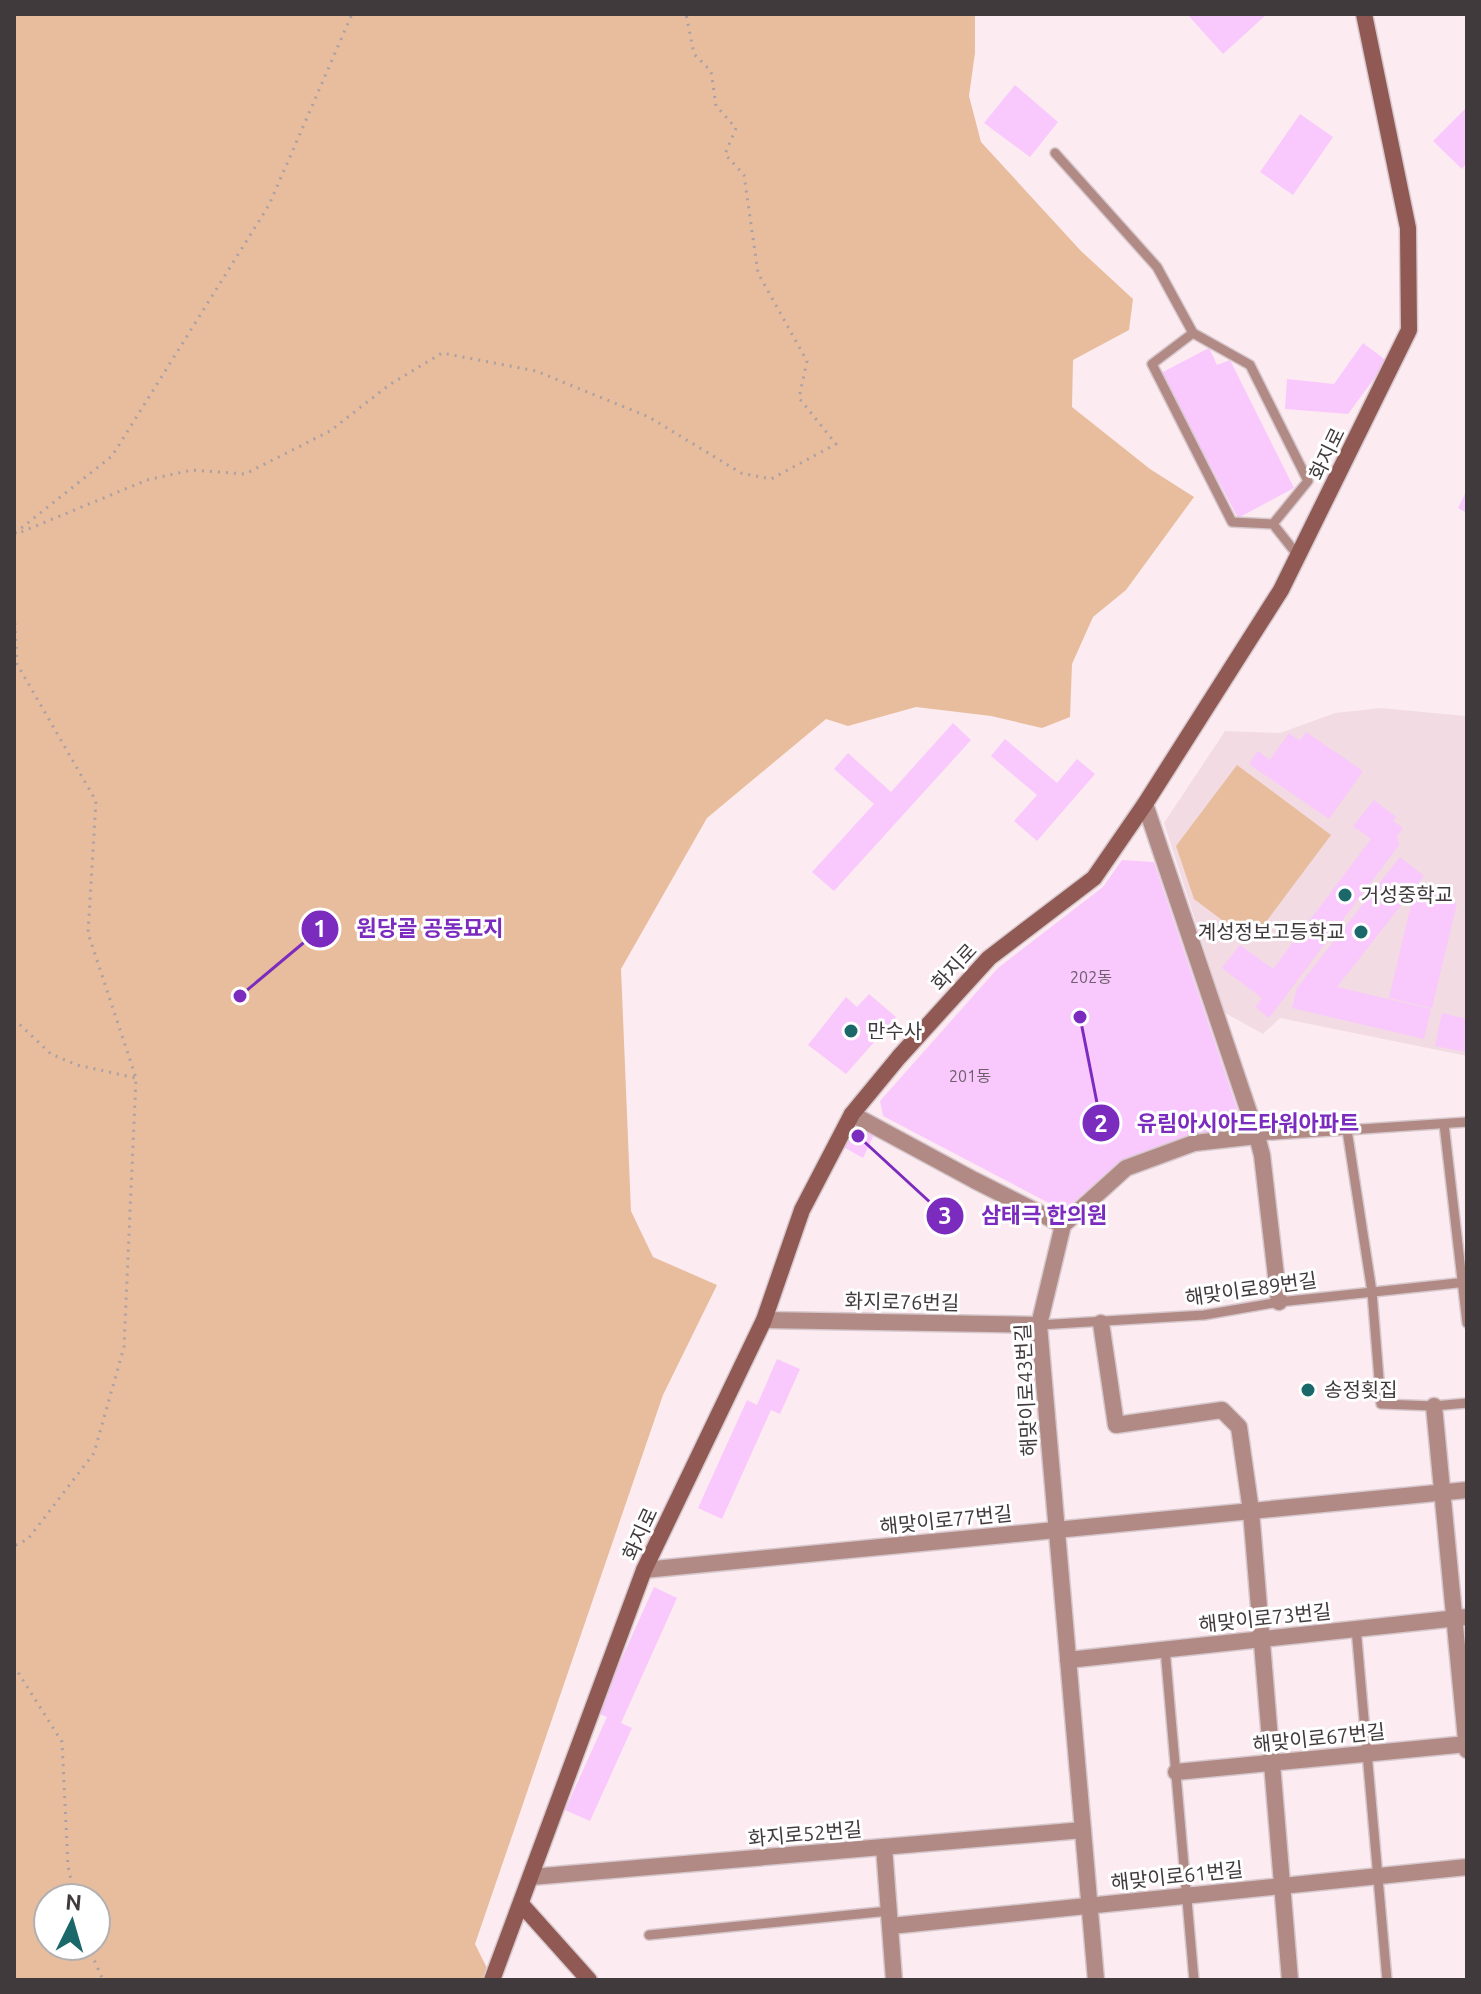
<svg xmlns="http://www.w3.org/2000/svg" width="1481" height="1994" font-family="Ubuntu,'Noto Sans KR',sans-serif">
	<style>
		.built { fill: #f2dbe3 }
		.green { fill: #e8bd9d; fill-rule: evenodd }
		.building { fill: #f9c8fd }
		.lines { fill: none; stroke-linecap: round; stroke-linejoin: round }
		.lane-casing { stroke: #d6c8cd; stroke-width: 12 }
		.street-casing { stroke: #d6c8cd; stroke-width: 19 }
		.secondary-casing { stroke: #d6c8cd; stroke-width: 19 }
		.path { stroke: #aba0a3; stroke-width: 3; stroke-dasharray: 2 6; stroke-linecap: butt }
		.lane { stroke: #b28a85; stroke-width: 9 }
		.street { stroke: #b28a85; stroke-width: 16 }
		.secondary { stroke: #905953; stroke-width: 16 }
		.poi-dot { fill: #1a686a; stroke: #fff; stroke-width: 3 }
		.labels { text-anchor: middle; stroke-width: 6; stroke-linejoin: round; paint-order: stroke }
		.number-label { font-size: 16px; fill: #6e5e6c }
		.street-label { font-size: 20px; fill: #403a3c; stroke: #fff }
		.poi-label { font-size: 20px; fill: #403a3c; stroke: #fff; text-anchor: start }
		.leader { fill: none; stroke: #7b2cbf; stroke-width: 3 }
		.callout-dot { fill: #7b2cbf; stroke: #fff; stroke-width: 3 }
		.mark-label { font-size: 24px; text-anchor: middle; font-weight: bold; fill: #fff }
		.callout-label { font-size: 22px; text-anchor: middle; font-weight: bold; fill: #7b2cbf; stroke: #fff; stroke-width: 6; stroke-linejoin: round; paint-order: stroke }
	</style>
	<rect width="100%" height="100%" fill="#fcecf1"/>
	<!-- built -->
	<path class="built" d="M 1381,708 L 1465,716 L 1467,721 L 1467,1056 L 1280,1018 L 1263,1034 L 1225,1013 L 1164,823 L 1225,731 L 1280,733 L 1335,713 Z"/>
	<!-- green -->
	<g class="green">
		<path d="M 14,14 L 975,14 L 975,53 L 969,96 L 981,142 L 1081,251 L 1133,299 L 1129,330 L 1073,360 L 1072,407 L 1150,469 L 1194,497 L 1126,590 L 1093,617 L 1072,664 L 1070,717 L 1042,728 L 991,716 L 916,707 L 848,726 L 826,719 L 707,818 L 621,969 L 631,1211 L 653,1257 L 717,1285 L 663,1395 L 475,1944 L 493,1980 L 14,1980 ZM 48,1898 L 96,1898 L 96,1946 L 48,1946 Z"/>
		<path d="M 1237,765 L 1331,835 L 1251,942 L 1194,899 L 1176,846 Z"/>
	</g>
	<!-- building -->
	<g class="building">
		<path d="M 1187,14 L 1267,14 L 1223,54 Z"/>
		<path d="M 1015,85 L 1058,122 L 1030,157 L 984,123 Z"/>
		<path d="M 1467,107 L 1467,163 L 1462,169 L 1433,141 Z"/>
		<path d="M 1300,114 L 1333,137 L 1293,195 L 1260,172 Z"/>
		<path d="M 1363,343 L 1387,361 L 1348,414 L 1285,409 L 1287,379 L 1334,384 Z"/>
		<path d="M 1209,348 L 1217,365 L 1230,360 L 1294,488 L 1238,518 L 1161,373 Z"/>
		<path d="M 1467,490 L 1467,513 L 1458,508 Z"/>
		<path d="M 953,723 L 971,740 L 834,891 L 812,872 L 874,804 L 834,769 L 848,753 L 891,792 Z"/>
		<path d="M 1306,732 L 1363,771 L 1329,819 L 1249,764 L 1258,751 L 1270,760 L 1289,733 L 1300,741 Z"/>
		<path d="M 1005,739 L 1057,783 L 1077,759 L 1095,774 L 1037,841 L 1014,821 L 1037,795 L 991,756 Z"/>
		<path d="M 1374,800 L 1396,817 L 1393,821 L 1403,828 L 1397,836 L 1399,845 L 1269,1018 L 1255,1007 L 1262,998 L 1222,968 L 1240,945 L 1273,969 L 1371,839 L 1353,826 Z"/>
		<path d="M 1400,857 L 1424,876 L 1337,987 L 1431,1009 L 1424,1039 L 1292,1008 L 1297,988 Z"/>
		<path d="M 1122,860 L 1154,862 L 1241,1120 L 1234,1131 L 1191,1134 L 1121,1160 L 1064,1211 L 883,1116 L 880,1101 L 998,968 L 1103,887 Z"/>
		<path d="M 1442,885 L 1454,887 L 1450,902 L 1457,903 L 1432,1008 L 1389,998 L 1414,892 L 1439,894 Z"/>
		<path d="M 869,994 L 896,1017 L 846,1074 L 808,1045 L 846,997 L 857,1007 Z"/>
		<path d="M 1442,1013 L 1467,1019 L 1467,1052 L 1435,1046 Z"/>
		<path d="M 852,1114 L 877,1128 L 863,1158 L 838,1144 Z"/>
		<path d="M 777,1359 L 800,1369 L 780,1414 L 771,1410 L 722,1519 L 698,1508 L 747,1400 L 757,1405 Z"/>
		<path d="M 654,1587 L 677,1598 L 621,1723 L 632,1728 L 590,1821 L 565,1810 L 607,1717 L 597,1713 Z"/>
	</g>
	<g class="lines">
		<defs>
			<g id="lane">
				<path d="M 1055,153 L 1157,267 L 1193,333"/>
				<path d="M 1273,524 L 1308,481 L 1250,365 L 1193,333 L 1152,364 L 1232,522 L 1273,524 L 1299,557"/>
				<path d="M 1444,1124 L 1467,1323"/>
				<path d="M 1347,1130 L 1372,1292 L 1381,1404 L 1434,1406 L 1467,1403"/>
				<path d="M 1257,1136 L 1467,1122"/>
				<path d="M 1039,1325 L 1204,1315 L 1279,1302 L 1467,1282"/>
				<path d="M 1356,1628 L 1387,1980"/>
				<path d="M 1165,1649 L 1194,1980"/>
				<path d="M 649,1935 L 889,1911"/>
			</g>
			<g id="street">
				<path d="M 852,1114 L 974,1180 L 1063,1225"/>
				<path d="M 1257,1136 L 1262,1155 L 1279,1302"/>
				<path d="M 764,1320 L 1039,1325"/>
				<path d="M 1101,1323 L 1116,1425 L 1222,1410 L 1239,1427 L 1251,1511 L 1290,1980"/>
				<path d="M 1434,1406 L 1467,1750"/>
				<path d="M 644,1570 L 1467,1490"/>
				<path d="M 1068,1660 L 1467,1617"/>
				<path d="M 1176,1772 L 1467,1744"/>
				<path d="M 884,1847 L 894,1980"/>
				<path d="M 531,1877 L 1083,1830"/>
				<path d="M 891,1926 L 1467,1867"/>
				<path d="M 1096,1980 L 1039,1325 L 1063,1225 L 1126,1168 L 1194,1143 L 1257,1136 L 1145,804"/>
			</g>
			<g id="secondary">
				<path d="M 521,1904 L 589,1980"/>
				<path d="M 492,1980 L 644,1570 L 764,1320 L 802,1210 L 852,1114 L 899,1057 L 989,958 L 1094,878 L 1145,804 L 1281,590 L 1409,330 L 1408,228 L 1364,14"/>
			</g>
		</defs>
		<!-- lane casing -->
		<use href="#lane" class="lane-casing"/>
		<!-- street casing -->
		<use href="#street" class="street-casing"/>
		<!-- secondary casing -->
		<use href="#secondary" class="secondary-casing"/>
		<!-- path -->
		<g class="path">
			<path d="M 15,533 L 112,456 L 269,205 L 352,14"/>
			<path d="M 14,535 L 147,480 L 192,470 L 245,474 L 330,431 L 389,385 L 442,353 L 536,371 L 649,417 L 741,473 L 771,479 L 836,444 L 799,398 L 807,361 L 758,273 L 744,175 L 725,154 L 736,128 L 716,106 L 711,71 L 694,54 L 686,14"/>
			<path d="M 14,607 L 17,664 L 96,801 L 88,933 L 136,1078 L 124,1347 L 94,1453 L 28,1539 L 14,1546"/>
			<path d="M 14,1019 L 51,1054 L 77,1065 L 136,1078"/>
			<path d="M 14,1666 L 62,1742 L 68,1866 L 75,1898"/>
			<path d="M 88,1946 L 103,1980"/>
		</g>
		<!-- lane -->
		<use href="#lane" class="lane"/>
		<!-- street -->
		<use href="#street" class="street"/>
		<!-- secondary -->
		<use href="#secondary" class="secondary"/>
	</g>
	<!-- markers -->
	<g class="poi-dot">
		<circle cx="1345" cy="895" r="8"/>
		<circle cx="1361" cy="932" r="8"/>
		<circle cx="851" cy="1031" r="8"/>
		<circle cx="1308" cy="1390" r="8"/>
	</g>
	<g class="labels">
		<!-- number labels -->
		<g class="number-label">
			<text x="1091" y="983">202동</text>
			<text x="970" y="1082">201동</text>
		</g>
		<!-- street labels -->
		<g class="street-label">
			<text transform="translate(1327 454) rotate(-64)" y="7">화지로</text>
			<text transform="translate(954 967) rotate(-47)" y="7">화지로</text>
			<text transform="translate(1251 1289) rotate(-8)" y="7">해맞이로89번길</text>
			<text transform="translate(902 1302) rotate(1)" y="7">화지로76번길</text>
			<text transform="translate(1026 1390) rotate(-93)" y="7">해맞이로43번길</text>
			<text transform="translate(946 1520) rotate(-6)" y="7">해맞이로77번길</text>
			<text transform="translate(640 1534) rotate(-65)" y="7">화지로</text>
			<text transform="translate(1265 1618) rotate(-6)" y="7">해맞이로73번길</text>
			<text transform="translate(1319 1738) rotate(-6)" y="7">해맞이로67번길</text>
			<text transform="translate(805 1834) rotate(-5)" y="7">화지로52번길</text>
			<text transform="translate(1177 1876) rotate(-6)" y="7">해맞이로61번길</text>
		</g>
		<!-- poi labels -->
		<g class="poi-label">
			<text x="1361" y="902">거성중학교</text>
			<text x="1345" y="939" text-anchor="end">계성정보고등학교</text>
			<text x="867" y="1038">만수사</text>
			<text x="1324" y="1397">송정횟집</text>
		</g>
	</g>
	<!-- callouts -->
	<path class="leader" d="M240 996L320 929M1080 1017L1101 1123M858 1136L945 1216"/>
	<g class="callout-dot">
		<circle cx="240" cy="996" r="8"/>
		<circle cx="1080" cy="1017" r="8"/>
		<circle cx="858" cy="1136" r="8"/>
		<circle cx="320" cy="929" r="20"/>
		<circle cx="1101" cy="1123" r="20"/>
		<circle cx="945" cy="1216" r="20"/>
	</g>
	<g class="mark-label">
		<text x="320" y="937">1</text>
		<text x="1101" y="1132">2</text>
		<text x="945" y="1224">3</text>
	</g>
	<g class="callout-label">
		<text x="430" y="936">원당골 공동묘지</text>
		<text x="1248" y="1131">유림아시아드타워아파트</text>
		<text x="1044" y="1223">삼태극 한의원</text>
	</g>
	<!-- border -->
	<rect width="1481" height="1994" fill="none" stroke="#403a3c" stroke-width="32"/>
	<!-- north arrow -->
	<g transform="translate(72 1922) rotate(5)"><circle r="38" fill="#ffffff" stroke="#b3b0b1" stroke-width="2"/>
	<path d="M0-6L14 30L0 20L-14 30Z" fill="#1a686a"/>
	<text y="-12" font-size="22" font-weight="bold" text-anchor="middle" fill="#403a3c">N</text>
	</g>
</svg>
